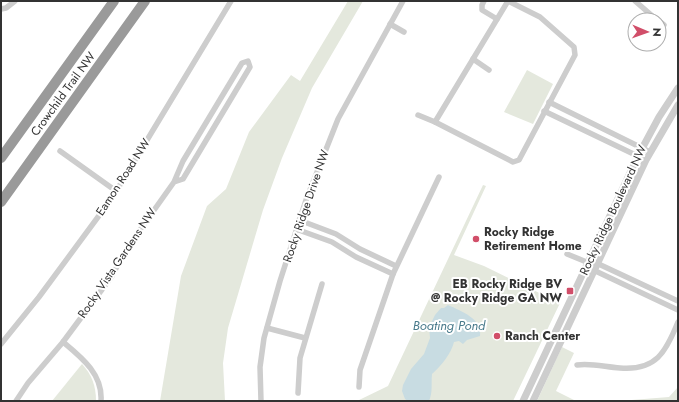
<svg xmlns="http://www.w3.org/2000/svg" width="679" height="402" font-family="Jost,sans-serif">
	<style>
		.green { fill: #e4e8dd }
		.water { fill: #c8dce2 }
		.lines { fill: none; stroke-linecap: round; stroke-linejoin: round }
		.minor { stroke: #cdcdcd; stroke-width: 5.5 }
		.tertiary { stroke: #cdcdcd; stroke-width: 7 }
		.motorway { stroke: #9a9a9a; stroke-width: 10 }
		.poi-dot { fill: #d14e69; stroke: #fff; stroke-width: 1.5 }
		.labels { text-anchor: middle; stroke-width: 4; stroke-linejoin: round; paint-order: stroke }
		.street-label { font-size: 12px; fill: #333; stroke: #fff }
		.poi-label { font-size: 12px; font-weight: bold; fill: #333; stroke: #fff; text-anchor: start }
		.water-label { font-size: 13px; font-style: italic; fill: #4a7b8c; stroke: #fff }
	</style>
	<rect width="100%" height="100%" fill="#fff"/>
	<!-- green -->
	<g class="green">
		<path d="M 348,1 L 363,1 L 312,88 L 282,158 L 263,210 L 228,328 L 223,363 L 225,401 L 160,401 L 181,276 L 207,206 L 226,189 L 249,132 L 291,75 L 300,81 Z"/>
		<path d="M 527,70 L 553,84 L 533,124 L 504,112 Z"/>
		<path d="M 483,185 L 486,186 L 454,255 L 484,266 L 560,303 L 513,401 L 357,401 L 388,386 Z"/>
		<path d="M 562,347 L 574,353 L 556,391 L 576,401 L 537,401 Z"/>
		<path d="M 82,364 C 92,375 96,386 96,401 L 52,401 Z"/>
		<path d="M 678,387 L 678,399 L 676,401 L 619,401 L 669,397 Z"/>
	</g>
	<!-- water -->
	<path class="water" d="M 448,305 C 461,311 483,319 480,336 L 467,340 L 463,344 L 459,341 L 454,342 C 451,354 441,366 432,374 C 431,384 433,392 429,401 L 408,401 L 405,399 L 402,391 L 403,385 L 411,369 L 424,354 L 430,338 L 429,327 L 435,315 L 441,308 L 444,308 Z"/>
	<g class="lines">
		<!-- minor -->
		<g class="minor">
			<path d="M 484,1 L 482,5 L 482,10 L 497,19"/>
			<path d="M 508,1 L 435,122 L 513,162 L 519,160 L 575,55 L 574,47 L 540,17 L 508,1"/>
			<path d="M 635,1 L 657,20"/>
			<path d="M 1,9 L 6,8 L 15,1"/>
			<path d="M 659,21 L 664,25"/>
			<path d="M 390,24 L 404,32"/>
			<path d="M 473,59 L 489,70"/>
			<path d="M 549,102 L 650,152"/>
			<path d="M 544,111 L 646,160"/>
			<path d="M 418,115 L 435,122"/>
			<path d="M 60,151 L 116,191"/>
			<path d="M 299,220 L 336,234 L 360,249 L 396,266"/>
			<path d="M 296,229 L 332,242 L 356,257 L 393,274"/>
			<path d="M 567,254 L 589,263"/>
			<path d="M 590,260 L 678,301"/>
			<path d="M 587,267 L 678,310"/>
			<path d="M 267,328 L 305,338"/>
			<path d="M 63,342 C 81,357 103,374 101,401"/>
			<path d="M 1,344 L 39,297 L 112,198 L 231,1"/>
			<path d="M 577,365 C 592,363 605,367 620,368 C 656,371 666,352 678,322"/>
			<path d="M 359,387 L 360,370 L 393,274 L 439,177"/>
			<path d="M 298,393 L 300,358 L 322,284"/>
			<path d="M 16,401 L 28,383 L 63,342 L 112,276 L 125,251 L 174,182 L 183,161 L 242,63 L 248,61 L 250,67 L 183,179 L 174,182"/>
			<path d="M 261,401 L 260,367 L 264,338 L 280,281 L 306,200 L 338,119 L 403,1"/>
		</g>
		<!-- tertiary -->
		<g class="tertiary">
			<path d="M 523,401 L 638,156 L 659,117 L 678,88"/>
			<path d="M 533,401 L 646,160 L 678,105"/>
		</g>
		<!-- motorway -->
		<g class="motorway">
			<path d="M 1,158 L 114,1"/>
			<path d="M 1,202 L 145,1"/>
		</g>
	</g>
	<!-- markers -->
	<g class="poi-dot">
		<circle cx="476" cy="239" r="4"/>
		<rect x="566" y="287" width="8" height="8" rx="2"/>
		<circle cx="497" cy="336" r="4"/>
	</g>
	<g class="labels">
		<!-- street labels -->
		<g class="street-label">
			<text transform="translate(63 94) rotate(-54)" y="4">Crowchild Trail NW</text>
			<text transform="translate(123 177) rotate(-57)" y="4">Eamon Road NW</text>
			<text transform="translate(306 206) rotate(-71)" y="4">Rocky Ridge Drive NW</text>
			<text transform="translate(613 210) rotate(-65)" y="4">Rocky Ridge Boulevard NW</text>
			<text transform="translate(117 263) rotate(-56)" y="4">Rocky Vista Gardens NW</text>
		</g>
		<!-- poi labels -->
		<g class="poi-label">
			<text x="484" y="236">Rocky Ridge<tspan x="484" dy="14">Retirement Home</tspan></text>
			<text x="562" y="288" text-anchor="end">EB Rocky Ridge BV<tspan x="562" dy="14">@ Rocky Ridge GA NW</tspan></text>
			<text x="505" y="340">Ranch Center</text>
		</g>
		<!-- water labels -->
		<g class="water-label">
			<text x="449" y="330">Boating Pond</text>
		</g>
	</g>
	<!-- border -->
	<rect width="679" height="402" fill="none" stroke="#333333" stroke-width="4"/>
	<!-- north arrow -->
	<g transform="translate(647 32) rotate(92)"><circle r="19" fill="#ffffff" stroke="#adadad"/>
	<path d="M0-3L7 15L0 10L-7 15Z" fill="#d14e69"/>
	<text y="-6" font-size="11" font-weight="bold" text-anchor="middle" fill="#333333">N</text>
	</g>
</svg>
